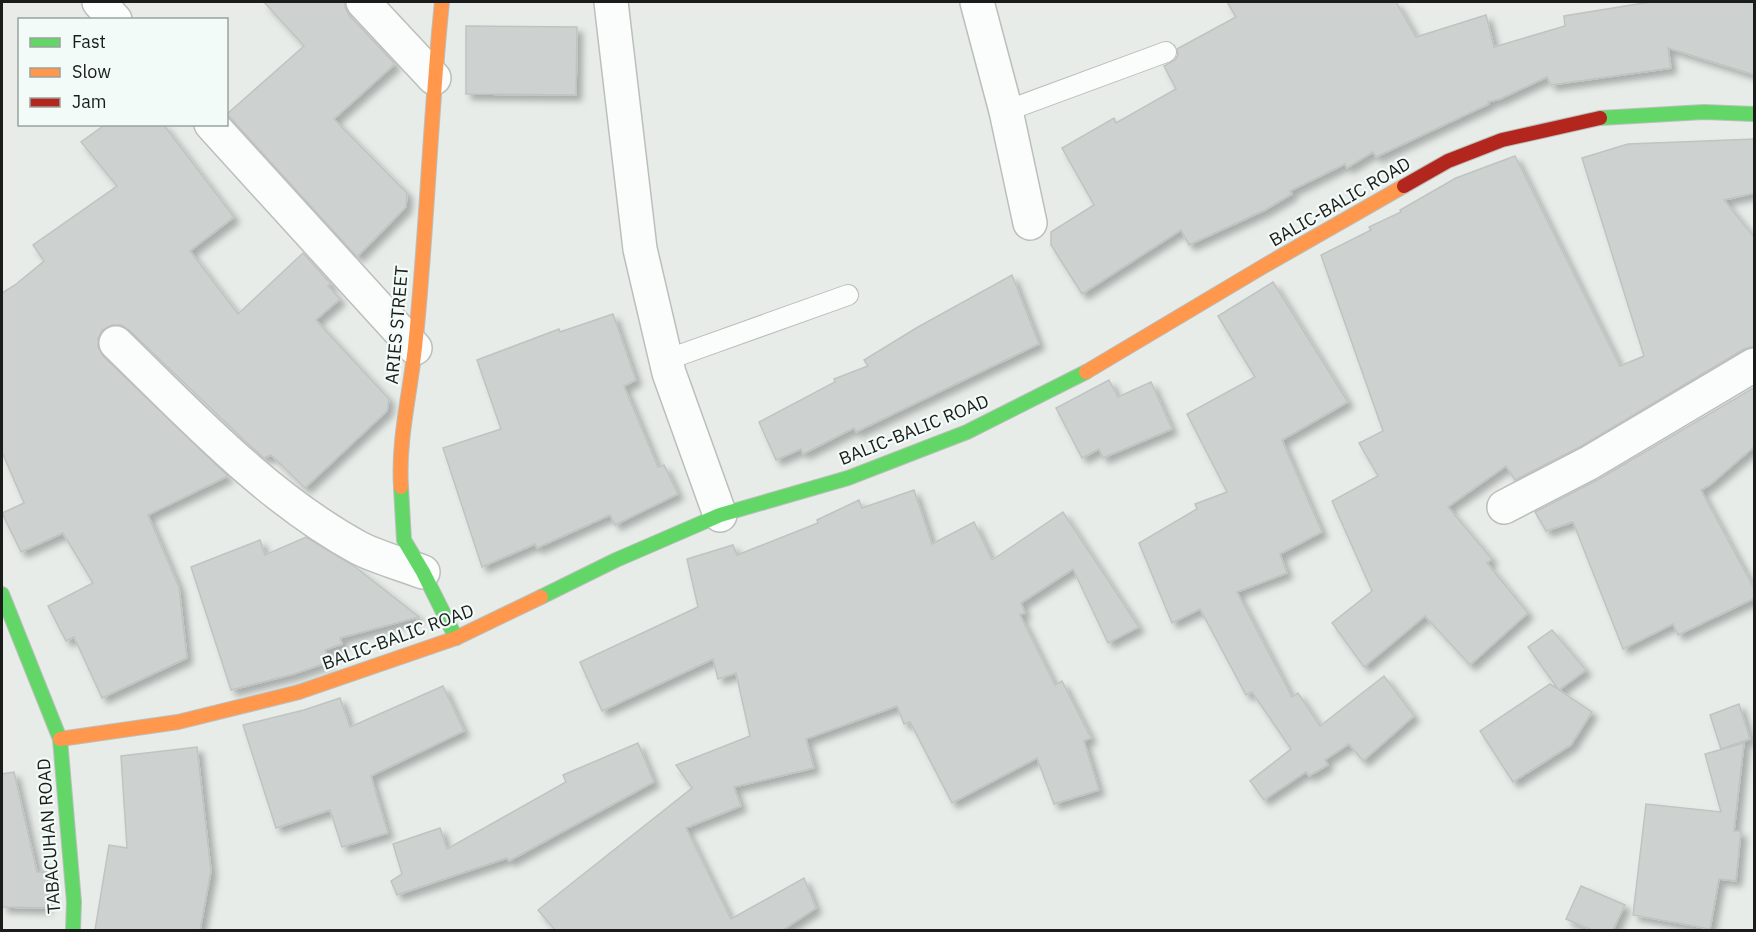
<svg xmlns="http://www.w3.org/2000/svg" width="1756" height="932" font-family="'IBM Plex Sans',sans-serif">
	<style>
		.building { fill: #cdd1cf; stroke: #bfc4c2; stroke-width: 1.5; filter: url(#shadow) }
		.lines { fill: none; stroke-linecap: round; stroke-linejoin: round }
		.lane-casing { stroke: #bbbfbc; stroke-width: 22 }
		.street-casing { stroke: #bbbfbc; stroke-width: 36 }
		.fast-casing { stroke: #bbbfbc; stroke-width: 16 }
		.slow-casing { stroke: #bbbfbc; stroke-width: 16 }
		.jam-casing { stroke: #bbbfbc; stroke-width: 16 }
		.lane { stroke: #fbfcfc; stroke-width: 20 }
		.street { stroke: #fbfcfc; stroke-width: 33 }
		.fast { stroke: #63d668; stroke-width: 14 }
		.slow { stroke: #ff974d; stroke-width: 14 }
		.jam { stroke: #b3261e; stroke-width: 14 }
		.labels { text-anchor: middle; stroke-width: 4.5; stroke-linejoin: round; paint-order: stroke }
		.street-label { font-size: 18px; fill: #191c1b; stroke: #f2fbf7 }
	</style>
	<defs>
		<filter id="shadow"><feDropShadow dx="5.5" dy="5.5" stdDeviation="3" flood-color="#0004"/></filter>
	</defs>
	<rect width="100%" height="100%" fill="#e7ece9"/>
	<!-- building -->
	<g class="building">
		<path d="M 264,2 L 345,2 L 345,7 L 349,15 L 395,64 L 334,119 L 407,193 L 406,207 L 357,257 L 227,114 L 304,46 Z"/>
		<path d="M 1227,2 L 1396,2 L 1416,37 L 1486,15 L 1494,47 L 1565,26 L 1564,16 L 1650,2 L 1755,2 L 1755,75 L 1668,48 L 1671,68 L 1551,85 L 1547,77 L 1500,99 L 1488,102 L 1489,104 L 1376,157 L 1373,152 L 1347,168 L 1345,164 L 1290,191 L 1292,194 L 1265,210 L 1189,245 L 1181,230 L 1082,294 L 1051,245 L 1051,232 L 1094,205 L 1062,148 L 1114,118 L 1116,123 L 1176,89 L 1164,66 L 1175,60 L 1178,55 L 1177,49 L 1236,17 Z"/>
		<path d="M 466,26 L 577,27 L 576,95 L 466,94 Z"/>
		<path d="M 106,124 L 163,124 L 234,217 L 190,251 L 238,314 L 303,253 L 331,284 L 328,286 L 340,299 L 316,320 L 389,399 L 387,411 L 305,488 L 271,455 L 264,458 L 244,440 L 129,330 L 121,325 L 112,325 L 102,330 L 98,339 L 98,347 L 103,356 L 228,476 L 148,515 L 179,587 L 187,658 L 102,698 L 74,637 L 66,641 L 48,606 L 93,583 L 63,533 L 21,552 L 2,513 L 24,503 L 2,452 L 2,293 L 15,285 L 44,261 L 33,245 L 117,186 L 81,142 Z"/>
		<path d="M 1755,139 L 1755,193 L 1724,200 L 1755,238 L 1755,346 L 1744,349 L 1580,447 L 1515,480 L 1506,466 L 1448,507 L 1492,559 L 1487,563 L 1528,613 L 1470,665 L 1425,616 L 1364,667 L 1332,623 L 1372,591 L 1332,501 L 1378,476 L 1359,443 L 1383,431 L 1321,255 L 1371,230 L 1369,227 L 1401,212 L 1400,210 L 1456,178 L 1515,156 L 1620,366 L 1644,356 L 1582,158 L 1628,144 Z"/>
		<path d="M 1012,275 L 1039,344 L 856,432 L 854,428 L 803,454 L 801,449 L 776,460 L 759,422 L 835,382 L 834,379 L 868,366 L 864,360 L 918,327 Z"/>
		<path d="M 1273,282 L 1348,402 L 1282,440 L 1322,532 L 1280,554 L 1287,573 L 1237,592 L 1292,697 L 1298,693 L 1320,726 L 1384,676 L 1414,716 L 1363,761 L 1349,744 L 1325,760 L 1328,765 L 1309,776 L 1306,772 L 1264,800 L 1250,781 L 1291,749 L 1252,692 L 1246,695 L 1200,609 L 1172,623 L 1139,543 L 1197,509 L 1195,504 L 1227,492 L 1187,414 L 1255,377 L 1218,316 Z"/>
		<path d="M 613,314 L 636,380 L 624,386 L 658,467 L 664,465 L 678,494 L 615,525 L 610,515 L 537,548 L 535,544 L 482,567 L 443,448 L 501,429 L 477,360 L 559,329 L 560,332 Z"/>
		<path d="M 1109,380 L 1118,397 L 1151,382 L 1172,429 L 1103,458 L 1099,449 L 1082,458 L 1056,408 Z"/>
		<path d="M 1755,387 L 1755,446 L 1710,485 L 1701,490 L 1755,590 L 1755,598 L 1678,635 L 1673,624 L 1623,649 L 1573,522 L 1546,531 L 1535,512 L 1599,479 Z"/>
		<path d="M 914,490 L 932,544 L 974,522 L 992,560 L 1063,512 L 1139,627 L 1108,643 L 1073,569 L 1021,603 L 1025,613 L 1020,615 L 1055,685 L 1062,681 L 1091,738 L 1084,741 L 1099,790 L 1054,804 L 1037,758 L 952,803 L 910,722 L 904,724 L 897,706 L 806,739 L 814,768 L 734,787 L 741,806 L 686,828 L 731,919 L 804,878 L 816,908 L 783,930 L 555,930 L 538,910 L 692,788 L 676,765 L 750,736 L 736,673 L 718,679 L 713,659 L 602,711 L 580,662 L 698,607 L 687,559 L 733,545 L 737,555 L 818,523 L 817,520 L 859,500 L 862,508 Z"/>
		<path d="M 306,537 L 354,566 L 419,617 L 340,638 L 342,644 L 325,650 L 329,662 L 294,674 L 231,690 L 191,567 L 260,540 L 265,555 Z"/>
		<path d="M 1552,630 L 1586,670 L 1559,690 L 1592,712 L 1571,745 L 1513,782 L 1480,731 L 1550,684 L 1558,689 L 1528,647 Z"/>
		<path d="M 443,686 L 464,731 L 371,776 L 388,833 L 342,847 L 330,810 L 276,828 L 243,725 L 304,710 L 340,698 L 350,727 Z"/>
		<path d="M 1739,704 L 1750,739 L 1721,749 L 1710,715 Z"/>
		<path d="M 638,743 L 654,782 L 509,861 L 507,858 L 397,895 L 391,881 L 402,874 L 393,844 L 440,828 L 447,849 L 566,782 L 563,775 Z"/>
		<path d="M 1744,743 L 1734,831 L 1741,831 L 1736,881 L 1719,879 L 1710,929 L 1633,915 L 1646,804 L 1721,812 L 1705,754 Z"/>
		<path d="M 197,747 L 211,871 L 200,930 L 95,930 L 109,845 L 127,848 L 121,756 Z"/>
		<path d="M 14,772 L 37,872 L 48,872 L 46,908 L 2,907 L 2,774 Z"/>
		<path d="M 1581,886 L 1625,905 L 1613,930 L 1592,930 L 1566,919 Z"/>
	</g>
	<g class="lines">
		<defs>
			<g id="lane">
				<path d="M 1006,111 L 1166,52"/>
				<path d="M 666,360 L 848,295"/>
			</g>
			<g id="street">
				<path d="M 99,2 L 115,20"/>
				<path d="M 363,2 L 434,78"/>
				<path d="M 611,2 L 640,249 L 669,373 L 720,515"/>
				<path d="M 977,2 L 1006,111 L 1030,223"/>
				<path d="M 211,124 L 415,348"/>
				<path d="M 116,343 C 191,416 267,498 359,548 C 379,558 402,564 423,572"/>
				<path d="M 1504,507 L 1589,463 L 1754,365"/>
			</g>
			<g id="fast">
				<path d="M 1600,118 L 1704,112 L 1754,114"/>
				<path d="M 401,487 L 404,540 L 423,572 L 456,638"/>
				<path d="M 2,594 L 60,739 L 74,902 L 73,930"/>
				<path d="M 541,597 L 616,560 L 720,515 L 848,478 L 967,432 L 1086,372"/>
			</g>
			<g id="slow">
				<path d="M 1086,372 L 1264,266 L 1404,186"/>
				<path d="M 401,487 C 398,440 410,394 415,347 C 427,232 430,117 442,2"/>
				<path d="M 60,739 L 178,722 L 299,692 L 456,638 L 541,597"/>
			</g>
			<path id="jam" d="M 1404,186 L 1448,161 L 1502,140 L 1600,118"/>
		</defs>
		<!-- lane casing -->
		<use href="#lane" class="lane-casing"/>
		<!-- street casing -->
		<use href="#street" class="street-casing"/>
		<!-- fast casing -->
		<use href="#fast" class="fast-casing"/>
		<!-- slow casing -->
		<use href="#slow" class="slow-casing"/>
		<!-- jam casing -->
		<use href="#jam" class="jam-casing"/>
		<!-- lane -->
		<use href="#lane" class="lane"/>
		<!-- street -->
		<use href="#street" class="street"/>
		<!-- fast -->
		<use href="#fast" class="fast"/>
		<!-- slow -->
		<use href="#slow" class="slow"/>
		<!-- jam -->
		<use href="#jam" class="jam"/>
	</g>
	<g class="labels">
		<!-- street labels -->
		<g class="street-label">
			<text transform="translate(1340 202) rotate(-30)" y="6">BALIC-BALIC ROAD</text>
			<text transform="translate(397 325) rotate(-85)" y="6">ARIES STREET</text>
			<text transform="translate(914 430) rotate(-22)" y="6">BALIC-BALIC ROAD</text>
			<text transform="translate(398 637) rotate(-20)" y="6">BALIC-BALIC ROAD</text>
			<text transform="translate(49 836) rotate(-94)" y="6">TABACUHAN ROAD</text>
		</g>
	</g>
	<!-- border -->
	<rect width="1756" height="932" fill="none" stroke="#191c1b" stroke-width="6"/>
	<!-- legend -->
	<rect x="18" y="18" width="210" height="108" fill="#f2fbf7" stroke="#9ba29f" stroke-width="1.5"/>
	<rect x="30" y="38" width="30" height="9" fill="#63d668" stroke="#9ba29f" stroke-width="1.5"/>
	<text x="72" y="48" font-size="18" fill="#191c1b">Fast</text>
	<rect x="30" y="68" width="30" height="9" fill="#ff974d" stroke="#9ba29f" stroke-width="1.5"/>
	<text x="72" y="78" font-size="18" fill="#191c1b">Slow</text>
	<rect x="30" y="98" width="30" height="9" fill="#b3261e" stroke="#9ba29f" stroke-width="1.5"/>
	<text x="72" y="108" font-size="18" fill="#191c1b">Jam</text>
</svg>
